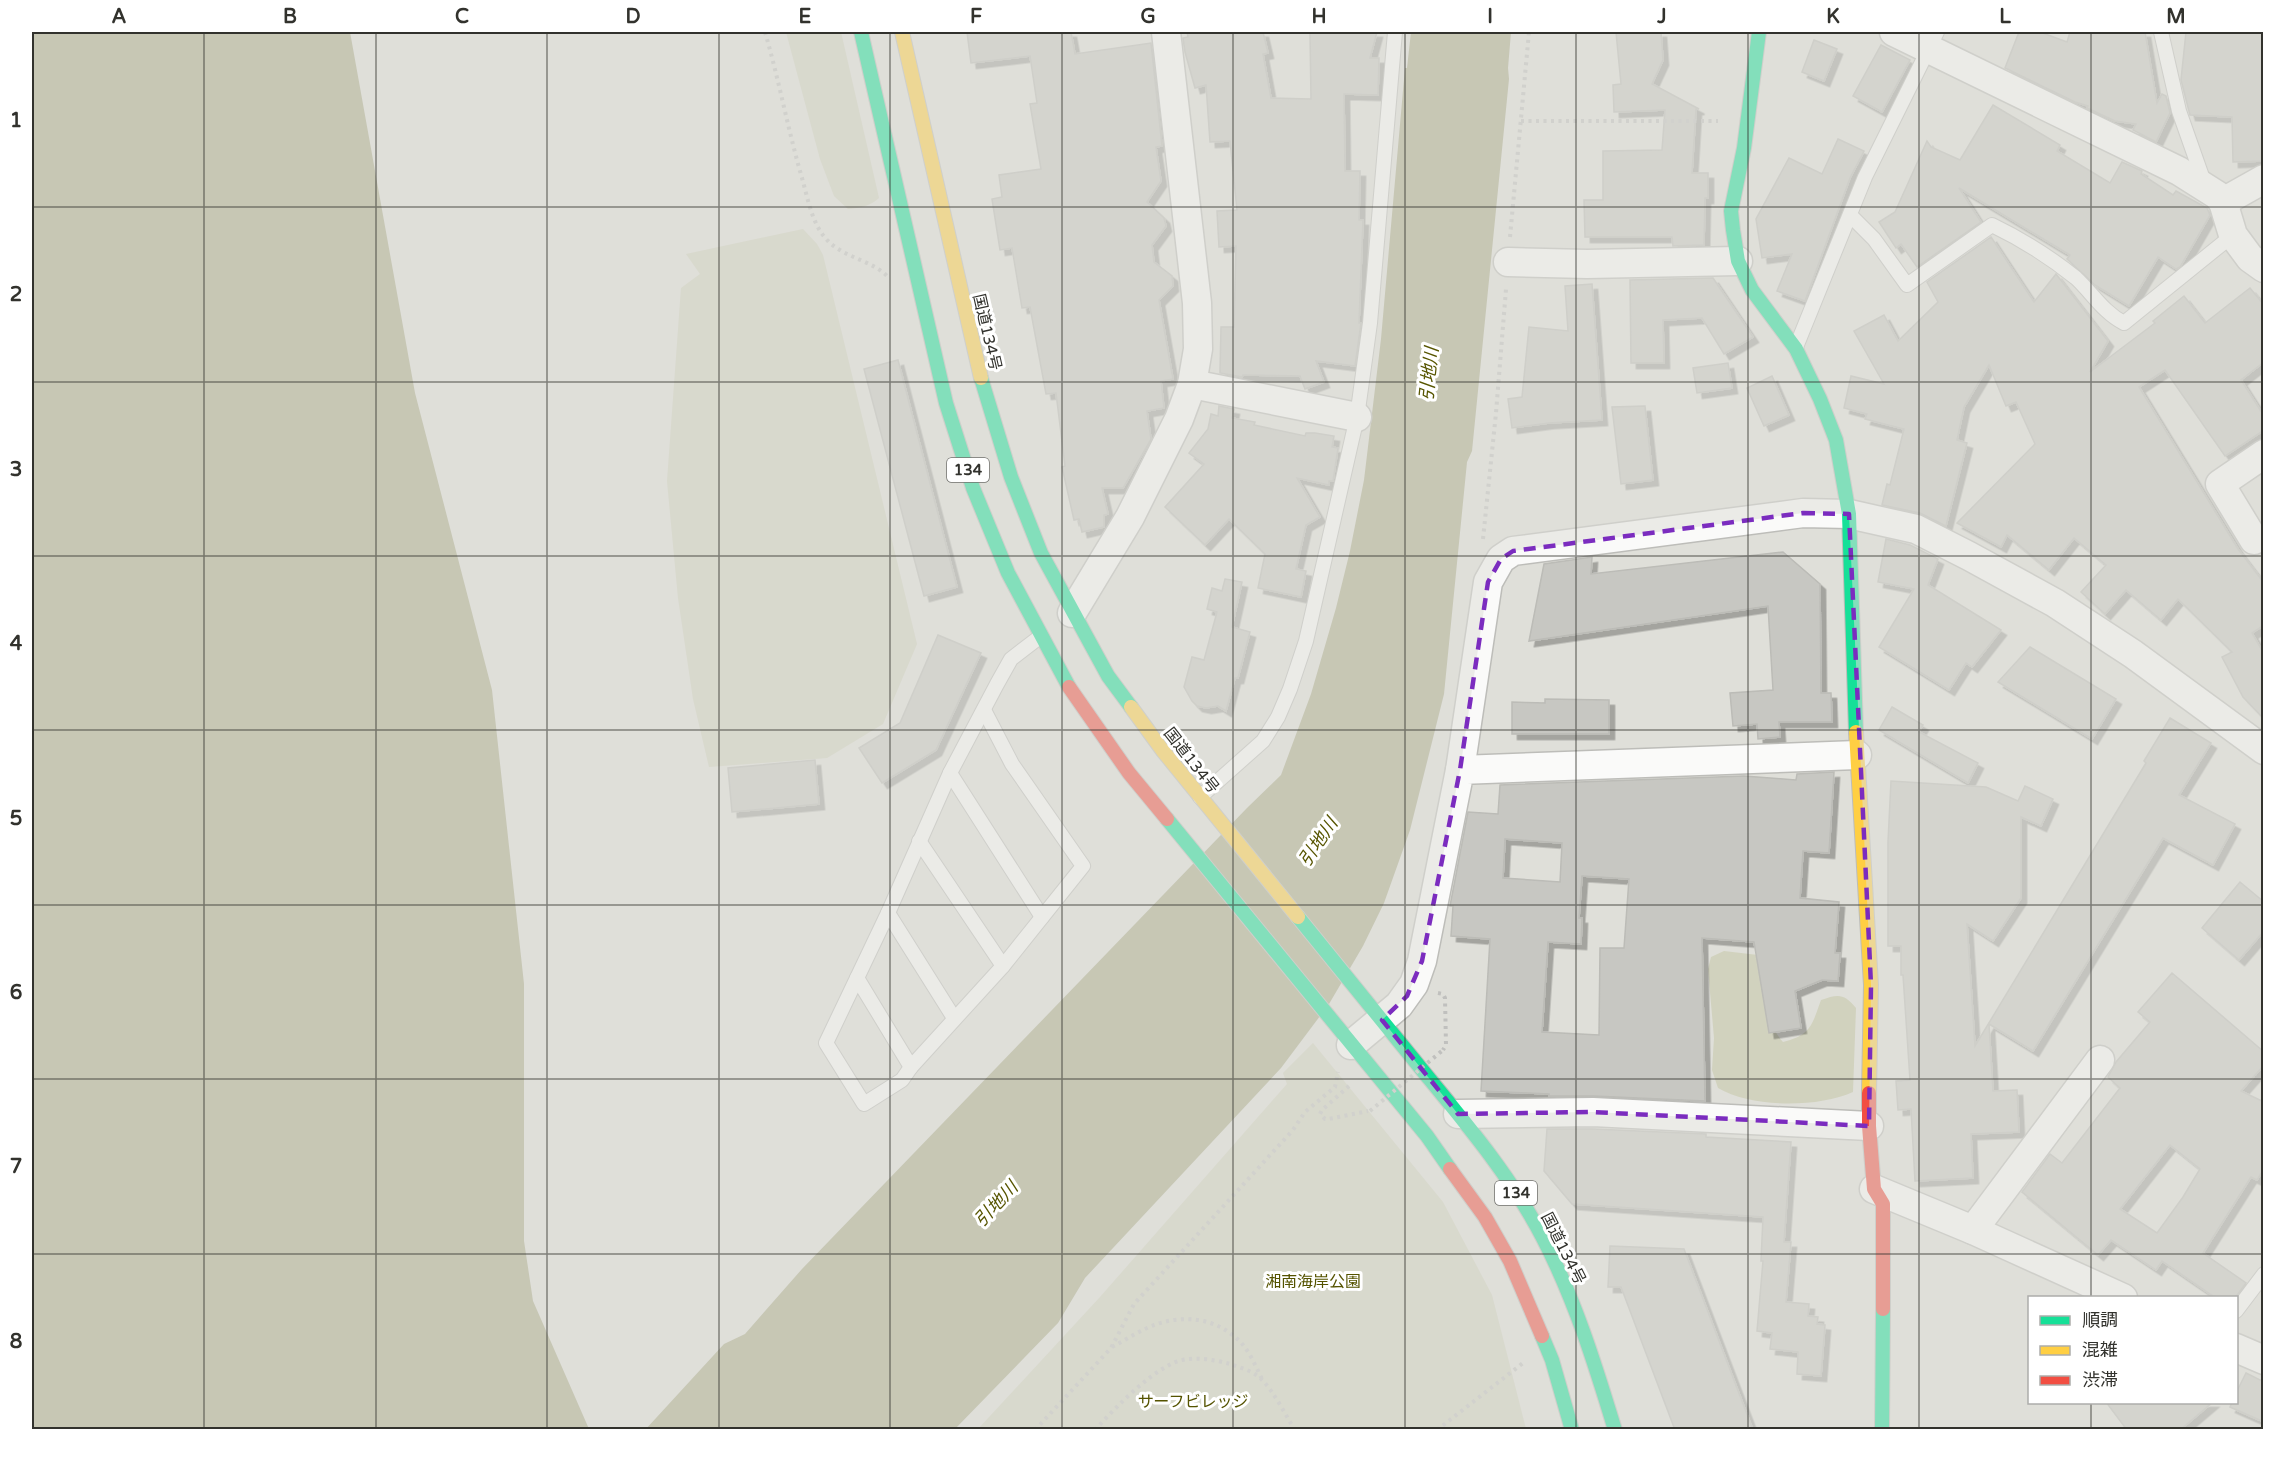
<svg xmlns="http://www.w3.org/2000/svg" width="2295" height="1461" font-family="'Varela Round','Noto Sans JP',sans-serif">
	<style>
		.green { fill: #d1d2be }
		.water { fill: #aa8 }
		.building { fill: #c7c7c2; stroke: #bcbcb7; stroke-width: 1.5; fill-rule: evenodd; filter: url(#shadow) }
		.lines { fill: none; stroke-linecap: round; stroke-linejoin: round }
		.lane-casing { stroke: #bdbdb9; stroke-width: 16 }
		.street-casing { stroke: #bdbdb9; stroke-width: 31 }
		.fast-casing { stroke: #bdbdb9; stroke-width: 16 }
		.slow-casing { stroke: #bdbdb9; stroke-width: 16 }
		.jam-casing { stroke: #bdbdb9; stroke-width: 16 }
		.path { stroke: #c0c0be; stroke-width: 4; stroke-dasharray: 3 4.5; stroke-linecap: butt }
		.lane { stroke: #fafaf9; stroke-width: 14 }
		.street { stroke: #fafaf9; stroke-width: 28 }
		.fast { stroke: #16e098; stroke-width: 14 }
		.slow { stroke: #ffcf43; stroke-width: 14 }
		.jam { stroke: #f24e42; stroke-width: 14 }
		.path-bridge { stroke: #c0c0be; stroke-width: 4; stroke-dasharray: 3 4.5; stroke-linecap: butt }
		.marked { fill: none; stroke: #7b2cbf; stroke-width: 4.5; stroke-dasharray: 12 8; stroke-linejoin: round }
		.grid { fill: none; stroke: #32322d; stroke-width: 1.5; stroke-opacity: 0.55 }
		.labels { text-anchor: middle; stroke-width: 6; stroke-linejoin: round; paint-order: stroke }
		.shield { fill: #fff; stroke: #70706c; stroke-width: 1.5 }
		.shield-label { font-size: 15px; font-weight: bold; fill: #32322d }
		.street-label { font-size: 16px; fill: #32322d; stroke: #fff }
		.park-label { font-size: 16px; fill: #555300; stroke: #fff }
		.water-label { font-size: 18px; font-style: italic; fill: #575500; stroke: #fff }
		.neatline { fill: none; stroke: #32322d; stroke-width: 2 }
		.grid-label { font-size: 20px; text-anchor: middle; font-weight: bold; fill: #32322d }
	</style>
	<defs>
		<filter id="shadow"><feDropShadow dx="5.5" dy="5.5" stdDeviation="0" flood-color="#0004"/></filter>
	</defs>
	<rect width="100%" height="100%" fill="#dfdfd9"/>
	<!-- green -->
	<g class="green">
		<path d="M 786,32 L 841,32 L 879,198 C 870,206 860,208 848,209 L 834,196 L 820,159 Z"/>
		<path d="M 803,229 L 817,244 L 823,255 L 917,644 L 883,724 L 827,758 L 709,767 L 693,699 L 678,598 L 667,481 L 681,288 L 700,274 L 686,254 Z"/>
		<path d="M 1724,951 L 1758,955 C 1763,980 1765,1024 1783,1042 C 1811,1035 1812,1025 1821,1000 C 1838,994 1844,993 1856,1008 L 1853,1092 C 1817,1108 1752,1108 1718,1088 L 1712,1070 L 1714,1038 L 1708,969 L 1711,957 Z"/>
		<path d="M 1313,1043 L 1443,1202 L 1492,1295 L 1526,1429 L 978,1429 L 1100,1297 L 1287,1084 L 1283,1073 Z"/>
	</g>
	<!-- water -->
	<g class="water">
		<path d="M 32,32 L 350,32 L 415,393 L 492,690 L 524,984 L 524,1241 L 533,1301 L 589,1429 L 32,1429 Z"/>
		<path d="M 1411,32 L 1511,32 L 1508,68 L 1509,79 L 1472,451 L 1467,462 L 1444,694 L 1410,830 L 1384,903 L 1363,946 L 1329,1004 L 1281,1068 L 1085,1278 L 1058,1323 L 955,1429 L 645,1430 L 724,1344 L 745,1334 L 802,1269 L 1247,808 L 1281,775 L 1311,694 L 1336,608 L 1350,551 L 1364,480 L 1381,339 L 1405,68 L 1407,68 Z"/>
	</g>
	<!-- building -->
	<g class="building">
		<path d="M 967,32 L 1071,32 L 1075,54 L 1151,43 L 1162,146 L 1156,147 L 1161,181 L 1147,202 L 1164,218 L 1166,226 L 1152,245 L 1154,262 L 1172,276 L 1173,286 L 1159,300 L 1173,379 L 1161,381 L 1164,408 L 1147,411 L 1151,439 L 1123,488 L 1102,488 L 1108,514 L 1104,515 L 1104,527 L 1082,532 L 1079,519 L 1074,520 L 1062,467 L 1065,466 L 1056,393 L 1046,394 L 1030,307 L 1022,308 L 1012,248 L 1000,250 L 992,199 L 1002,197 L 999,175 L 1041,169 L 1030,104 L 1037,103 L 1030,56 L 971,63 Z"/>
		<path d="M 1187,32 L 1263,32 L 1268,53 L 1263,54 L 1271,98 L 1311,99 L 1310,32 L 1377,32 L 1370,58 L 1379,58 L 1378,95 L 1344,94 L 1345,171 L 1360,171 L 1359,220 L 1363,220 L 1359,323 L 1361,323 L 1355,366 L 1316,361 L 1324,382 L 1305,389 L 1300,376 L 1243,375 L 1242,377 L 1220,373 L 1221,327 L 1234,327 L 1236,246 L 1219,247 L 1217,211 L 1237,210 L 1230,141 L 1210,142 L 1206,85 L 1195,88 L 1185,52 L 1183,38 L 1188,37 Z"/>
		<path d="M 1616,32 L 1661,32 L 1663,60 L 1652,84 L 1699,109 L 1696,109 L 1692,173 L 1708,173 L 1708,198 L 1705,198 L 1704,245 L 1673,246 L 1672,237 L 1585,237 L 1584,200 L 1603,200 L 1603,151 L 1662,150 L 1665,110 L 1614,112 L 1613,85 L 1621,84 Z"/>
		<path d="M 2019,32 L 2040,32 L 2067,42 L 2070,32 L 2145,32 L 2157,103 L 2162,94 L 2166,96 L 2170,113 L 2156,142 L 2133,130 L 2136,124 L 2115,121 L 2087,108 L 2088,106 L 2075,102 L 2005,68 Z"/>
		<path d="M 2186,32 L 2264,32 L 2264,84 L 2262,83 L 2264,161 L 2233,162 L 2232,117 L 2190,115 L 2181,80 Z"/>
		<path d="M 1814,40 L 1837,49 L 1824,81 L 1802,72 Z"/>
		<path d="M 1881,45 L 1910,60 L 1882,112 L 1853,96 Z"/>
		<path d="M 1993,105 L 2060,145 L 2057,151 L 2110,183 L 2122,162 L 2142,171 L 2141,174 L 2173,195 L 2176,191 L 2207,208 L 2210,215 L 2180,267 L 2176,269 L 2158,257 L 2129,306 L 2095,285 L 2067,259 L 2070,255 L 1959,188 L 1981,222 L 1917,267 L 1901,244 L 1896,248 L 1879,222 L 1895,212 L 1927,141 L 1931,147 L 1960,160 Z"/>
		<path d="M 1838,139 L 1864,151 L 1850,178 L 1805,301 L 1777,291 L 1792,254 L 1762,258 L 1756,219 L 1789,158 L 1822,174 Z"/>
		<path d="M 1991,237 L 2034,302 L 2056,274 L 2108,341 L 2090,372 L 2155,323 L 2153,321 L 2184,296 L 2205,323 L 2250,288 L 2264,305 L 2264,362 L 2241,380 L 2264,416 L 2264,430 L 2225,456 L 2165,370 L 2139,387 L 2238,549 L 2264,583 L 2264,625 L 2252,633 L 2264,654 L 2264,719 L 2243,697 L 2222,657 L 2232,652 L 2178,599 L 2161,620 L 2126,590 L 2105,614 L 2081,592 L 2106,565 L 2074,538 L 2049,570 L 2007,535 L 2001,547 L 1957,523 L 2035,444 L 2016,402 L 2006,406 L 1989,365 L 1964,407 L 1957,440 L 1967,443 L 1946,526 L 1920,513 L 1882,505 L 1887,484 L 1890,485 L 1904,429 L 1865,419 L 1867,414 L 1844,408 L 1851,376 L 1884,384 L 1854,331 L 1884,315 L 1898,341 L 1938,302 L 1927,282 Z"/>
		<path d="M 1713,278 L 1753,337 L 1724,354 L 1702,318 L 1663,320 L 1664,363 L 1631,363 L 1630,280 Z"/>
		<path d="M 1592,284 L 1602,420 L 1549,423 L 1512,428 L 1508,399 L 1522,397 L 1529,327 L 1568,331 L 1565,286 Z"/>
		<path d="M 898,360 L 957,587 L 924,596 L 864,369 Z"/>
		<path d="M 1728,363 L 1732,388 L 1697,393 L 1693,368 Z"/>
		<path d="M 1772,376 L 1789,415 L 1764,426 L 1747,388 Z"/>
		<path d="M 1219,406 L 1234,409 L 1232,418 L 1255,422 L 1254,425 L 1305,436 L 1306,433 L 1315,433 L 1334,436 L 1332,447 L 1338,448 L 1333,481 L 1329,481 L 1329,485 L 1297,478 L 1320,517 L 1306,525 L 1296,569 L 1306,571 L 1301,597 L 1258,588 L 1265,554 L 1229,519 L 1205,545 L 1165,507 L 1204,464 L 1189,453 L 1208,429 L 1211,414 L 1218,416 Z"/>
		<path d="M 1645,406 L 1653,480 L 1621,484 L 1612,407 Z"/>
		<path d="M 1886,539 L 1910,545 L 1938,559 L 1928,585 L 2001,630 L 1972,667 L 1966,663 L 1949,690 L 1879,647 L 1914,589 L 1878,582 Z"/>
		<path d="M 1783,552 L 1820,584 L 1821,693 L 1831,693 L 1832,722 L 1779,722 L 1780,737 L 1758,739 L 1757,724 L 1733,726 L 1730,693 L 1773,690 L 1768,606 L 1529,641 L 1544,564 L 1592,557 L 1591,574 Z"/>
		<path d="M 1225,579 L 1242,582 L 1232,627 L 1250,632 L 1238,678 L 1235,678 L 1226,711 L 1218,706 L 1206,708 L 1197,706 L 1192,701 L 1184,687 L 1192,657 L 1204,660 L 1217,612 L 1207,609 L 1212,588 L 1222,591 Z"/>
		<path d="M 938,635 L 981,653 L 936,750 L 882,783 L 859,748 L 900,723 Z"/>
		<path d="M 2030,647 L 2116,699 L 2092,739 L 1998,682 Z"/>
		<path d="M 1545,699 L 1609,700 L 1609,734 L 1512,734 L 1512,702 L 1545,703 Z"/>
		<path d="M 1892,707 L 1923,725 L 1919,732 L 1978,763 L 1968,783 L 1879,730 Z"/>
		<path d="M 2170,718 L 2211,743 L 2179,795 L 2235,824 L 2213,865 L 2163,838 L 2033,1051 L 1989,1024 L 1993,1091 L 2017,1090 L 2019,1132 L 1971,1134 L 1973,1178 L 1915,1181 L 1911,1109 L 1898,1110 L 1896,1081 L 1910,1080 L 1903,975 L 1901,975 L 1901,946 L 1888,946 L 1888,842 L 1891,781 L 1986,787 L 2018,801 L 2025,786 L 2053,799 L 2041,826 L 2021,817 L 2021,898 L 1993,941 L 1967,924 L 1975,1046 L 2146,763 L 2144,761 Z"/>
		<path d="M 815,760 L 819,804 L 732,812 L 728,768 Z"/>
		<path d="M 1834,772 L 1829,853 L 1803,851 L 1800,898 L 1839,902 L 1835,953 L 1840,953 L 1838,981 L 1822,980 L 1795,991 L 1801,1028 L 1769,1033 L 1754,942 L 1702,938 L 1705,1101 L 1594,1096 L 1549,1096 L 1549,1094 L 1481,1091 L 1490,939 L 1451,936 L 1453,906 L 1450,906 L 1468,812 L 1498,814 L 1500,785 L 1744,776 L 1796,780 L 1797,774 ZM 1505,839 L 1562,843 L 1560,882 L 1503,878 ZM 1582,876 L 1629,879 L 1624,948 L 1600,948 L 1599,1035 L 1542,1032 L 1548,942 L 1581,944 L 1582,918 L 1579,918 Z"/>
		<path d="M 2240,882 L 2264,902 L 2264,931 L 2239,960 L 2202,928 Z"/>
		<path d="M 2172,973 L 2264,1052 L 2264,1065 L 2241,1091 L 2264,1102 L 2264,1169 L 2257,1180 L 2251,1177 L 2203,1253 L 2246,1283 L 2235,1298 L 2216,1298 L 2162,1261 L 2156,1270 L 2111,1240 L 2098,1255 L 2022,1192 L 2050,1154 L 2062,1163 L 2120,1088 L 2108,1077 L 2116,1062 L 2150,1022 L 2138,1012 ZM 2170,1145 L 2200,1169 L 2183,1197 L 2157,1233 L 2120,1209 Z"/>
		<path d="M 1547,1129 L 1593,1129 L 1706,1134 L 1706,1137 L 1791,1142 L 1784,1242 L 1791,1242 L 1786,1302 L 1809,1304 L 1808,1316 L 1818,1317 L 1817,1324 L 1825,1325 L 1821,1376 L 1797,1374 L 1798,1352 L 1770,1349 L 1772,1333 L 1757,1331 L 1763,1261 L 1761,1261 L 1763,1217 L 1572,1204 L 1544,1171 Z"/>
		<path d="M 1610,1246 L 1684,1249 L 1753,1430 L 1675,1430 L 1621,1287 L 1608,1287 Z"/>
		<path d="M 2246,1373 L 2264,1382 L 2264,1422 L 2230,1407 L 2232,1402 L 2236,1402 L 2236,1393 Z"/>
		<path d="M 2106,1402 L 2213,1402 L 2180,1430 L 2127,1430 Z"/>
	</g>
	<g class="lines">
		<defs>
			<g id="lane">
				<path d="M 2161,32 L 2179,111 L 2204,182"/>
				<path d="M 1850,215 L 1874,239 L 1907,285 L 1992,225 C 2023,240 2050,257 2076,278 C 2092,293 2104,313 2124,323 L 2233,235"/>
				<path d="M 1796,347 L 1865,177 L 1937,32"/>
				<path d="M 950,773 L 1042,917"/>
				<path d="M 1200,797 L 1263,741 L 1278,717 L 1290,689 L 1306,641 L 1357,417 L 1370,323 L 1395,32"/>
				<path d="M 919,841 L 1003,966"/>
				<path d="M 888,913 L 954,1018"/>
				<path d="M 857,978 L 911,1067 L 1003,966 L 1083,866 L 1012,764 L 984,710"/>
				<path d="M 911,1067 L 902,1080 L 864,1104 L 826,1043 L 888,913 L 950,773 L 997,684 L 1011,659 L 1041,636"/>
				<path d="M 2236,1311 L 2264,1274"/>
			</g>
			<g id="street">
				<path d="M 1894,32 L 2179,171 L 2217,195 L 2223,202 L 2233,235 L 2250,258 L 2264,268"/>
				<path d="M 2223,202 L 2264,179"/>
				<path d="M 1508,262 L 1587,264 L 1738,261"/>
				<path d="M 1192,384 L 1357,417"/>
				<path d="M 2254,540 L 2220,484 L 2264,454"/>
				<path d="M 1072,613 L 1130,517 L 1179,419 L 1192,384 L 1198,349 L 1197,303 L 1166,32"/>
				<path d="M 1460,770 L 1488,582 L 1501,559 L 1513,551 L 1803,513 L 1849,514 L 1916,529 L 1969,556 L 2055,603 L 2133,654 L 2264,750"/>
				<path d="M 1351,1045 L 1399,1005 L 1414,984 L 1422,961 L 1460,770 L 1857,755"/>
				<path d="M 1458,1114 L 1593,1112 L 1869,1126"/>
				<path d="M 1874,1189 L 1973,1230 L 2123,1298"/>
				<path d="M 1973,1230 L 2100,1060"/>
				<path d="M 2236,1348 L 2264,1360"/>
			</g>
			<g id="fast">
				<path d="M 861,32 L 946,403 L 973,488 L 1008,573 L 1069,687"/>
				<path d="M 1759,32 L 1744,148 L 1731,211 L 1733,230 L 1738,261 L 1752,290 L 1796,349 L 1820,399 L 1836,440 L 1849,514 L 1856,732"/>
				<path d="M 981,378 L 1011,477 L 1041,553 L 1108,676 L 1131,707"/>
				<path d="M 1167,819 L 1427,1136 L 1450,1169"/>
				<path d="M 1298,917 C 1341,970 1384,1023 1427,1076 C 1469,1127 1513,1180 1543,1238 C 1575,1300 1595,1364 1615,1430"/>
				<path d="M 1542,1336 L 1552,1360 L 1572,1430"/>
				<path d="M 1882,1430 L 1883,1309"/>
			</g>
			<g id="slow">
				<path d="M 902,32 L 981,378"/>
				<path d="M 1131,707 L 1163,751 L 1298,917"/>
				<path d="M 1856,732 L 1871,985 L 1869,1093"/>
			</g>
			<g id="jam">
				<path d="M 1069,687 L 1129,773 L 1167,819"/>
				<path d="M 1869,1093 L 1869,1126 L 1874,1189 L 1883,1204 L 1883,1309"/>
				<path d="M 1450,1169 L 1485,1217 L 1510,1261 L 1542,1336"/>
			</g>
		</defs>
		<!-- lane casing -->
		<use href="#lane" class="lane-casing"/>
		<!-- street casing -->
		<use href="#street" class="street-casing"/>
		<!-- fast casing -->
		<use href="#fast" class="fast-casing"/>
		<!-- slow casing -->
		<use href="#slow" class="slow-casing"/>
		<!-- jam casing -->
		<use href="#jam" class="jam-casing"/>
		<!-- path -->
		<g class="path">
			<path d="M 765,32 C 779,80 788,130 802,178 C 808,199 812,225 828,241 C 845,258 871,260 887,276"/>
			<path d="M 1521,121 L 1718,121"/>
			<path d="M 1510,237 L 1529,32"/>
			<path d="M 1483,539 L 1496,413 L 1506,289"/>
			<path d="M 1438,993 L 1443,994 L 1445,998 L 1446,1045 L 1443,1050"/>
			<path d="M 1349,1086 L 1322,1110 L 1320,1114 L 1325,1119 L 1329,1119 L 1368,1111"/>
			<path d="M 1112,1347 C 1127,1339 1142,1329 1157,1324 C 1184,1315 1213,1318 1235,1337 C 1248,1347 1255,1365 1262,1379"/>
			<path d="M 1035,1430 L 1111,1348 L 1134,1304 L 1293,1130 L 1305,1112 L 1335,1087 L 1338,1072"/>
			<path d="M 1095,1430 C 1116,1407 1144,1378 1171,1364 C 1188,1355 1212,1359 1230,1364 C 1241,1368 1254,1371 1262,1380 C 1273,1390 1286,1416 1295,1430"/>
			<path d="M 1437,1430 L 1523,1363"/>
		</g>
		<!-- lane -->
		<use href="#lane" class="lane"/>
		<!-- street -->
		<use href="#street" class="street"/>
		<!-- fast -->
		<use href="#fast" class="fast"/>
		<!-- slow -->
		<use href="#slow" class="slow"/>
		<!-- jam -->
		<use href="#jam" class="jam"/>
		<!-- path-bridge -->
		<path class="path-bridge" d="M 1370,1111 L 1443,1050"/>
	</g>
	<!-- marked area -->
	<path d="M0 0H2295V1461H0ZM 1803,513 L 1849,514 L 1871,985 L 1869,1126 L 1593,1112 L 1458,1114 L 1382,1020 L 1407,996 L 1422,961 L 1460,770 L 1488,582 L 1501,559 L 1513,551 Z" fill="#dfdfd9" fill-opacity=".55" fill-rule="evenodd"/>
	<path class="marked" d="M 1803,513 L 1849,514 L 1871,985 L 1869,1126 L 1593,1112 L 1458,1114 L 1382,1020 L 1407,996 L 1422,961 L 1460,770 L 1488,582 L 1501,559 L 1513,551 Z"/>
	<!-- grid -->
	<path class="grid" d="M 204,32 L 204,1430M 376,32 L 376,1430M 547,32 L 547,1430M 719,32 L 719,1430M 890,32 L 890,1430M 1062,32 L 1062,1430M 1233,32 L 1233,1430M 1405,32 L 1405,1430M 1576,32 L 1576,1430M 1748,32 L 1748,1430M 1919,32 L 1919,1430M 2091,32 L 2091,1298M 32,207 L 2264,207M 32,382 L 2264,382M 32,556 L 2264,556M 32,730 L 2264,730M 32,905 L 2264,905M 32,1079 L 2264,1079M 32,1254 L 2264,1254M 2091,1402 L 2091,1430"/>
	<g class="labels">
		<!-- shield labels -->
		<g class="shield">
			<rect x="947" y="458" width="42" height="24" rx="4.5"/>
			<rect x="1495" y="1181" width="42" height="24" rx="4.5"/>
		</g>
		<g class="shield-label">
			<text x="968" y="475">134</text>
			<text x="1516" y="1198">134</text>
		</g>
		<!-- street labels -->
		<g class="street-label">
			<text transform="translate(988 332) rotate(77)" y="6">国道134号</text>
			<text transform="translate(1192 760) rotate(52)" y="6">国道134号</text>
			<text transform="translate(1564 1248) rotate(63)" y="6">国道134号</text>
		</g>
		<!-- park labels -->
		<g class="park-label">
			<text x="1313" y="1287">湘南海岸公園</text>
			<text x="1193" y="1407">サーフビレッジ</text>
		</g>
		<!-- water labels -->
		<g class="water-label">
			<text transform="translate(1429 374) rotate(-84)" y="6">引地川</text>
			<text transform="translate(1318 842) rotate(-56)" y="6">引地川</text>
			<text transform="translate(996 1204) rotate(-47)" y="6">引地川</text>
		</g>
	</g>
	<!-- border -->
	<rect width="2295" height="1461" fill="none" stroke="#ffffff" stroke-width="66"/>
	<!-- legend -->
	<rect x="2028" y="1296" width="210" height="108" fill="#ffffff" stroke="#adadab" stroke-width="1.5"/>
	<rect x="2040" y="1316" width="30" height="9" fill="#16e098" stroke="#adadab" stroke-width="1.5"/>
	<text x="2082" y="1326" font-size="18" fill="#32322d">順調</text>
	<rect x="2040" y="1346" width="30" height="9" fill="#ffcf43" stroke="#adadab" stroke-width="1.5"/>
	<text x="2082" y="1356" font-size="18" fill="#32322d">混雑</text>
	<rect x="2040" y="1376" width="30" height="9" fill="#f24e42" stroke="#adadab" stroke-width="1.5"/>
	<text x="2082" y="1386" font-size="18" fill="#32322d">渋滞</text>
	<rect x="33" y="33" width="2229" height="1395" class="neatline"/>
	<g class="grid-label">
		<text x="119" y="23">A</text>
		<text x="290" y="23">B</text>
		<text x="462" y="23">C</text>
		<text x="633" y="23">D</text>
		<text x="805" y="23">E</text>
		<text x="976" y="23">F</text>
		<text x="1148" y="23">G</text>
		<text x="1319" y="23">H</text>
		<text x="1490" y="23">I</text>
		<text x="1662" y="23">J</text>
		<text x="1833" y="23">K</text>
		<text x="2005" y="23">L</text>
		<text x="2176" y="23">M</text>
		<text x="16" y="127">1</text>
		<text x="16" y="301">2</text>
		<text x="16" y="476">3</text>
		<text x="16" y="650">4</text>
		<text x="16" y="825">5</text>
		<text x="16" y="999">6</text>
		<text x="16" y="1173">7</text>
		<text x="16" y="1348">8</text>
	</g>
</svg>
